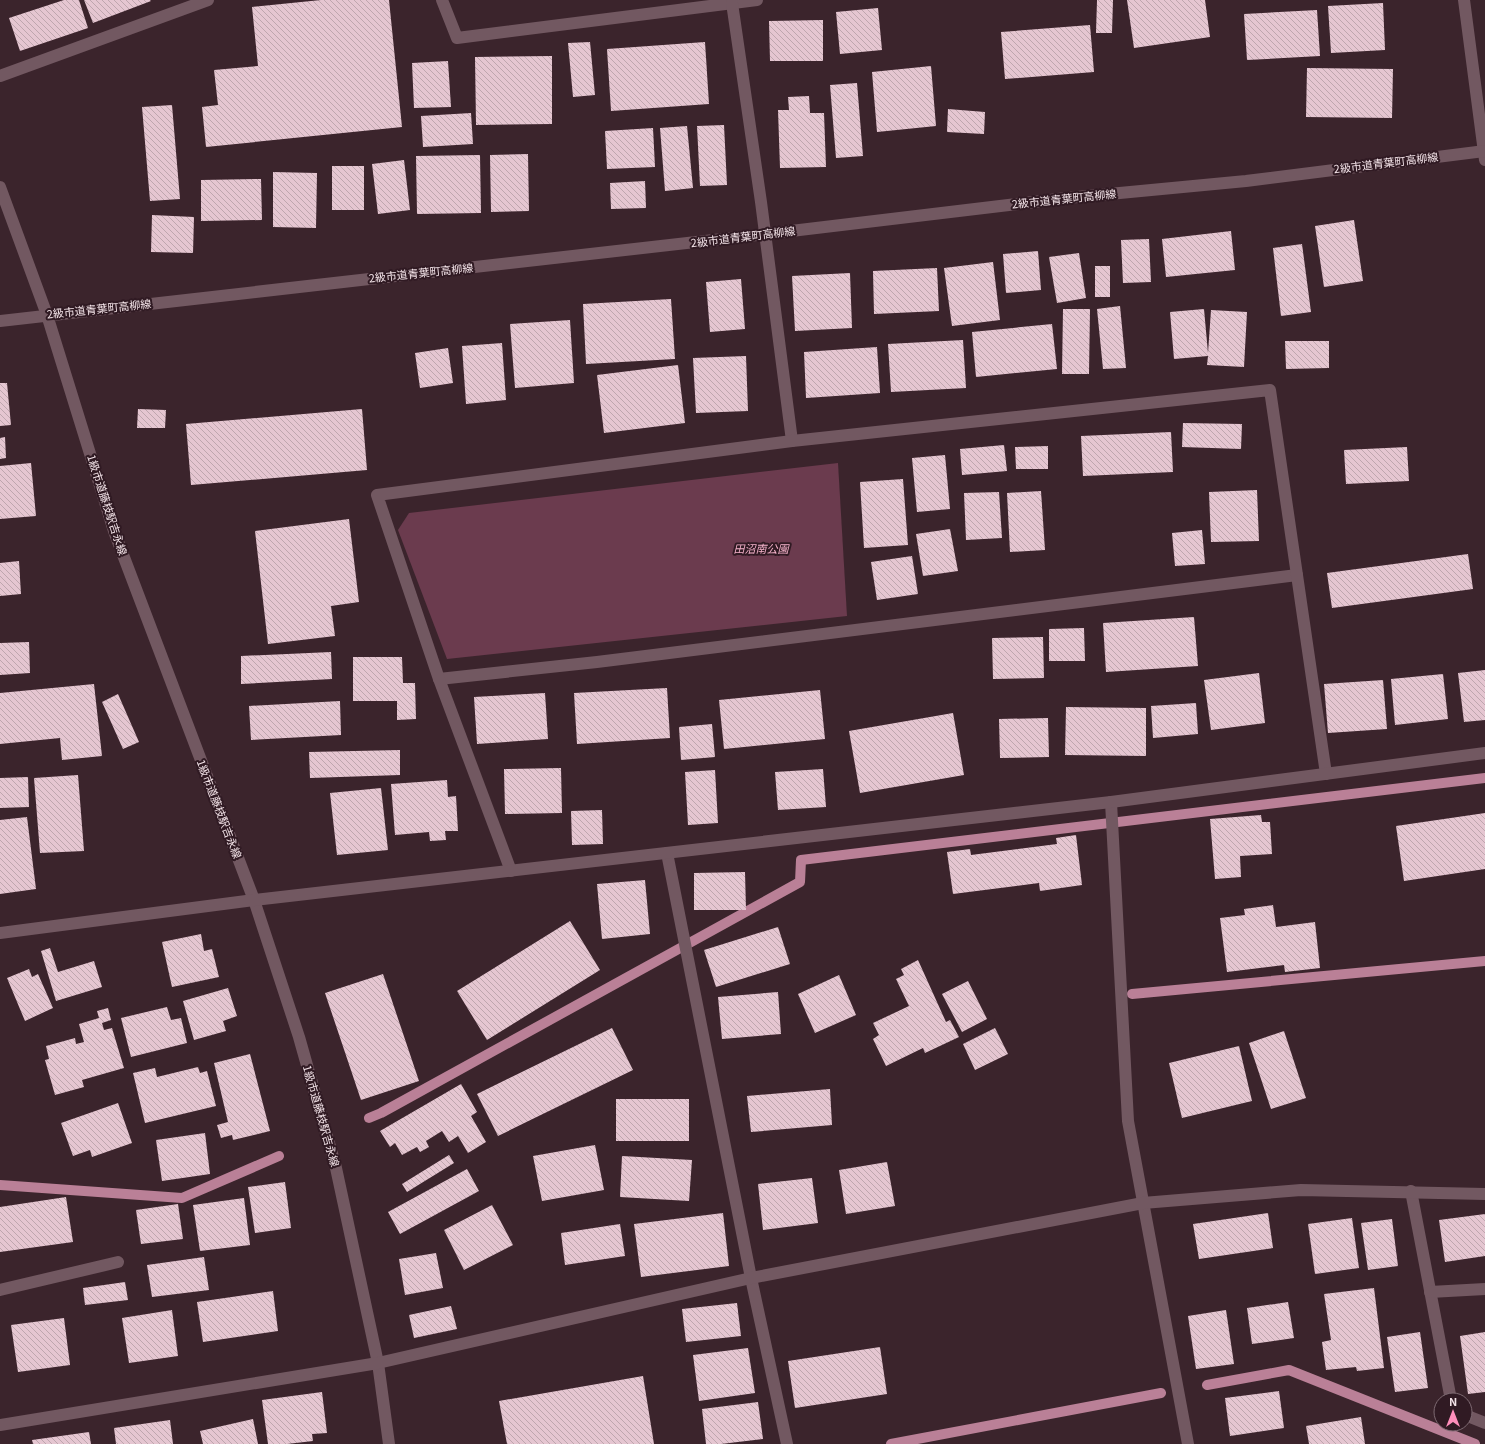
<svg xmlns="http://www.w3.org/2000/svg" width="1485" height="1444" font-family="Georgia,'Noto Sans JP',serif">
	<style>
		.park { fill: #6b3b4e }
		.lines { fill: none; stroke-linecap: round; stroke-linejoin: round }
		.stream { stroke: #ba8097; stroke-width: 10 }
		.building { fill: url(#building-back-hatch) }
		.minor { stroke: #725861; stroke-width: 12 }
		.labels { text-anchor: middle; stroke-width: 4; stroke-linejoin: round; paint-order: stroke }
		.street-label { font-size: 11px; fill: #f3e3e8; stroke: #301a23 }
		.park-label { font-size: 11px; font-style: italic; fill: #f5b3cb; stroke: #301a23 }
	</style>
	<defs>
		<pattern id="building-back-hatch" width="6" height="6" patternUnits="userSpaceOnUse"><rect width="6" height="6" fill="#e5c6d1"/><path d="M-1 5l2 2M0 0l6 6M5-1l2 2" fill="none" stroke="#bea6ae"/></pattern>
	</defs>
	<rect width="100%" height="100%" fill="#3b242c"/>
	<!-- park -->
	<path class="park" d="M 838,463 L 847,616 L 447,659 L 398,530 L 409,513 Z"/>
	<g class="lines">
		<!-- stream -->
		<g class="stream">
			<path d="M 1132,994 L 1485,961"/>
			<path d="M 369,1118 L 381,1113 L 800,882 L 801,860 L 1485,778"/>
			<path d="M 0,1185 L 182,1198 L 279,1156"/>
			<path d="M 1207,1385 L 1289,1370 L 1475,1444"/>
			<path d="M 891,1444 L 1161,1393"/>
		</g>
	</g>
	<!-- building -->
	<g class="building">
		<path d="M 64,0 L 79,0 L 88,28 L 20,51 L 9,18 Z"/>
		<path d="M 84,0 L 150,0 L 151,1 L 93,23 Z"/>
		<path d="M 321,0 L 389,0 L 402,127 L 206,147 L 202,107 L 218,105 L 214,70 L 258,66 L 252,7 Z"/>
		<path d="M 1097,0 L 1113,0 L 1112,33 L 1096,33 Z"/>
		<path d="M 1127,0 L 1205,0 L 1210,37 L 1134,48 Z"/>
		<path d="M 1383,3 L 1385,50 L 1331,53 L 1328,6 Z"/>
		<path d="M 878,8 L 882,50 L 840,54 L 836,12 Z"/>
		<path d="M 1317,10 L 1320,56 L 1247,60 L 1244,14 Z"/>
		<path d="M 823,20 L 823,61 L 770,61 L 769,21 Z"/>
		<path d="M 1090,25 L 1094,72 L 1005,79 L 1001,32 Z"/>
		<path d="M 590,42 L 595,95 L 573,97 L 568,43 Z"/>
		<path d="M 705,42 L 709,104 L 611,111 L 607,49 Z"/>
		<path d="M 552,56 L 552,124 L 476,125 L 475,57 Z"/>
		<path d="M 448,61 L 451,107 L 414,108 L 412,63 Z"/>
		<path d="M 931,66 L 936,126 L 877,132 L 872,72 Z"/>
		<path d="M 1307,68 L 1393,69 L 1392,118 L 1306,117 Z"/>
		<path d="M 857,83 L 863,156 L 836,158 L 830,85 Z"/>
		<path d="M 809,96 L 810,113 L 824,113 L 826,167 L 780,168 L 778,110 L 789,110 L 788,97 Z"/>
		<path d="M 172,105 L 180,199 L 150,201 L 142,107 Z"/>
		<path d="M 948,109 L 985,112 L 984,134 L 947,132 Z"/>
		<path d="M 471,113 L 473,144 L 423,147 L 421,116 Z"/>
		<path d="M 724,125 L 727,185 L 700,186 L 697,126 Z"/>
		<path d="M 687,126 L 693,188 L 665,191 L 660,128 Z"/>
		<path d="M 653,128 L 655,167 L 607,169 L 605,131 Z"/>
		<path d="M 528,154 L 529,211 L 491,212 L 490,155 Z"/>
		<path d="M 480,155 L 481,213 L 417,214 L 416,156 Z"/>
		<path d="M 404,160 L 410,210 L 378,214 L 372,164 Z"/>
		<rect x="332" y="166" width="32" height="44"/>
		<path d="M 273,172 L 317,173 L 316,228 L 273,227 Z"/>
		<path d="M 261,179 L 262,220 L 201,221 L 201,180 Z"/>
		<path d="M 645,181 L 646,208 L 611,209 L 610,183 Z"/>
		<path d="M 152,215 L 194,217 L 193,253 L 151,252 Z"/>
		<path d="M 1354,220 L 1363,281 L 1324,287 L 1315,226 Z"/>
		<path d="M 1231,231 L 1235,270 L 1166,277 L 1162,239 Z"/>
		<path d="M 1149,239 L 1151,282 L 1123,283 L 1121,240 Z"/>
		<path d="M 1302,244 L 1311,312 L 1281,316 L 1273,248 Z"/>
		<path d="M 1038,251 L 1041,290 L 1006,293 L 1003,254 Z"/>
		<path d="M 1079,253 L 1086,298 L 1057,303 L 1049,257 Z"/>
		<path d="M 993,262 L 1000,320 L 952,326 L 944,268 Z"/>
		<rect x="1095" y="266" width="15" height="31"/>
		<path d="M 937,268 L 939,311 L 874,314 L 873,271 Z"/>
		<path d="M 850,273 L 852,328 L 795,331 L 792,276 Z"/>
		<path d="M 741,279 L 745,329 L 710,332 L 706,282 Z"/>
		<path d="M 671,299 L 675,359 L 586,364 L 583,304 Z"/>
		<path d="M 1120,306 L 1126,368 L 1103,369 L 1097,309 Z"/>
		<path d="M 1063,309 L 1090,309 L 1089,374 L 1062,374 Z"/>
		<path d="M 1204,309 L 1208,353 L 1211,310 L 1247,312 L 1244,367 L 1207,365 L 1208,356 L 1174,359 L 1170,312 Z"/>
		<path d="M 570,320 L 574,383 L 515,388 L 510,324 Z"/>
		<path d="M 1052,324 L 1057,369 L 976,377 L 972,332 Z"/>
		<path d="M 963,340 L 966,388 L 891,392 L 888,344 Z"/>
		<path d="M 1285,341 L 1329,341 L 1329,368 L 1286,369 Z"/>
		<path d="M 502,343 L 506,400 L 466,404 L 462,346 Z"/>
		<path d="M 877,347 L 880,393 L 806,398 L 804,352 Z"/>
		<path d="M 448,348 L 453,383 L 420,388 L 415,353 Z"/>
		<path d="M 746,356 L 748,411 L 696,413 L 693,358 Z"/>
		<path d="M 678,365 L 685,423 L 604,433 L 597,375 Z"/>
		<path d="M 0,383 L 7,383 L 11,425 L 0,426 Z"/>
		<path d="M 138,409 L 166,410 L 165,428 L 137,428 Z"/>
		<path d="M 362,409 L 367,470 L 191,485 L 186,424 Z"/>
		<path d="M 1183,423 L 1242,424 L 1241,449 L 1182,447 Z"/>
		<path d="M 1171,432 L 1173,472 L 1083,476 L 1081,436 Z"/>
		<path d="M 5,437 L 6,458 L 0,459 L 0,438 Z"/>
		<path d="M 1004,445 L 1007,471 L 962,475 L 960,449 Z"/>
		<path d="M 1048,446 L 1048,469 L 1016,469 L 1015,447 Z"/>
		<path d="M 1407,447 L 1409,481 L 1346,484 L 1344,450 Z"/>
		<path d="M 945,455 L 950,509 L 917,512 L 912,458 Z"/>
		<path d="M 31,463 L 36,516 L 0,519 L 0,466 Z"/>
		<path d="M 903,479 L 908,545 L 864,548 L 860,482 Z"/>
		<path d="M 1257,490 L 1259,541 L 1211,542 L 1209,492 Z"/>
		<path d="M 1041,491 L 1045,550 L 1010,552 L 1007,493 Z"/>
		<path d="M 999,492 L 1002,538 L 966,540 L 964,493 Z"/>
		<path d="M 349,519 L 359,602 L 331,606 L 335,636 L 268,644 L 255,531 Z"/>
		<path d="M 950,529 L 958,571 L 923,576 L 916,534 Z"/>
		<path d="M 1202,530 L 1205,564 L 1175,566 L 1172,533 Z"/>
		<path d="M 1468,554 L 1473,589 L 1332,608 L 1327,573 Z"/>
		<path d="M 912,556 L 918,594 L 877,600 L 871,562 Z"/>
		<path d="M 19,561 L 21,594 L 0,596 L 0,563 Z"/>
		<path d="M 1194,617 L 1198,666 L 1106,672 L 1103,623 Z"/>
		<path d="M 1084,628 L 1085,661 L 1049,661 L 1049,629 Z"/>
		<path d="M 1043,637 L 1044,678 L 993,679 L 992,638 Z"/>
		<path d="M 29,642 L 30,673 L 0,675 L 0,643 Z"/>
		<path d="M 331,652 L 332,679 L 241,684 L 241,656 Z"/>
		<path d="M 353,657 L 402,657 L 403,683 L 415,683 L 416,719 L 397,720 L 397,701 L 353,701 Z"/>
		<path d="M 1485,670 L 1485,720 L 1464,722 L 1458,673 Z"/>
		<path d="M 1259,673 L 1265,723 L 1211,730 L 1204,680 Z"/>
		<path d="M 1443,674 L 1448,719 L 1395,725 L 1391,679 Z"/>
		<path d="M 1383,680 L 1387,729 L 1328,733 L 1324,684 Z"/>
		<path d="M 94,684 L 102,756 L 62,760 L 60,738 L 0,744 L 0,693 Z"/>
		<path d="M 667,688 L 670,738 L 577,744 L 574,693 Z"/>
		<path d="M 820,690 L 825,739 L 724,749 L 719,700 Z"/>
		<path d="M 545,693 L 548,739 L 477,744 L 474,697 Z"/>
		<path d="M 118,694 L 139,742 L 123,749 L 102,702 Z"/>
		<path d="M 340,701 L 341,735 L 251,740 L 249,706 Z"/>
		<path d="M 1196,703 L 1198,734 L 1153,738 L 1151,706 Z"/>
		<path d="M 1066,707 L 1146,708 L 1146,756 L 1065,755 Z"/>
		<path d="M 953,713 L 964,775 L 860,793 L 849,731 Z"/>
		<path d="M 1048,718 L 1049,757 L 1000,758 L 999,719 Z"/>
		<path d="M 712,724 L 715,757 L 681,760 L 679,727 Z"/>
		<path d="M 400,750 L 400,775 L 310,778 L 309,752 Z"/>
		<path d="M 561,768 L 562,813 L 505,814 L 504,769 Z"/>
		<path d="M 823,769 L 826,807 L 778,810 L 775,772 Z"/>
		<path d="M 715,770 L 718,823 L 688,825 L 685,772 Z"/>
		<path d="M 78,775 L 84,851 L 40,853 L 34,778 Z"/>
		<path d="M 28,777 L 29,807 L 0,808 L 0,778 Z"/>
		<path d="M 447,780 L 448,797 L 456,796 L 458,831 L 445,831 L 446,840 L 430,841 L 429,832 L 395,835 L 391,784 Z"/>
		<path d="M 381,788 L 388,850 L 337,855 L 330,793 Z"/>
		<path d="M 602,810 L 603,844 L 572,845 L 571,811 Z"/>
		<path d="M 1485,813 L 1485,869 L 1404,881 L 1396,826 Z"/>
		<path d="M 1261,815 L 1262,822 L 1270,822 L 1272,854 L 1240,856 L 1241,877 L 1215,879 L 1210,819 Z"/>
		<path d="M 27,817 L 36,889 L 0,894 L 0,820 Z"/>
		<path d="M 1076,835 L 1082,885 L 1040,891 L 1039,883 L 953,894 L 947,852 L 970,849 L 971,855 L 1057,844 L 1056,838 Z"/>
		<path d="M 745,872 L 746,910 L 694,910 L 694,873 Z"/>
		<path d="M 645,880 L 650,934 L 602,939 L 597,884 Z"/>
		<path d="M 1273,905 L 1276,927 L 1315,922 L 1320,968 L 1285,972 L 1284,965 L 1227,972 L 1220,918 L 1245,915 L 1244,909 Z"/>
		<path d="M 570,921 L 600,970 L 487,1040 L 457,991 Z"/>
		<path d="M 778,927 L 790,964 L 716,987 L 704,950 Z"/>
		<path d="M 201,934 L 204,951 L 212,949 L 219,977 L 172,987 L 162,942 Z"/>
		<path d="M 50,948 L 58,972 L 94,961 L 102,987 L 56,1001 L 41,951 Z"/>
		<path d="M 918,960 L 946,1022 L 950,1020 L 959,1037 L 925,1053 L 923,1048 L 886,1066 L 873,1039 L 879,1035 L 873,1023 L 909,1006 L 896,979 L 904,975 L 901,969 Z"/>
		<path d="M 29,969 L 32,977 L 38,974 L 53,1008 L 25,1021 L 7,978 Z"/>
		<path d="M 383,974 L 419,1081 L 361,1100 L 325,993 Z"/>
		<path d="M 839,975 L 856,1015 L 815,1033 L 798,994 Z"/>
		<path d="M 968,981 L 987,1019 L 962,1032 L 942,994 Z"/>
		<path d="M 228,988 L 237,1016 L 223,1021 L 226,1031 L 194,1040 L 183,1001 Z"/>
		<path d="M 778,992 L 781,1034 L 722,1039 L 718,997 Z"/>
		<path d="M 167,1007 L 171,1020 L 181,1018 L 187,1043 L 131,1057 L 121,1018 Z"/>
		<path d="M 108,1008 L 111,1020 L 102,1023 L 104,1030 L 112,1028 L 124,1068 L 82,1080 L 84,1087 L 55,1095 L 45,1060 L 49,1059 L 46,1046 L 75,1038 L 76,1044 L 84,1042 L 79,1024 L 99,1018 L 97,1011 Z"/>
		<path d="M 612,1028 L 633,1070 L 498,1136 L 477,1094 Z"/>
		<path d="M 995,1028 L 1008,1054 L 975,1070 L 963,1044 Z"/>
		<path d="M 1284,1031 L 1306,1098 L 1271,1109 L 1249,1043 Z"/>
		<path d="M 1239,1046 L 1252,1101 L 1182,1118 L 1169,1063 Z"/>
		<path d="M 250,1054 L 270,1131 L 233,1140 L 232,1135 L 221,1138 L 217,1125 L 228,1122 L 214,1063 Z"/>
		<path d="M 198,1067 L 200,1073 L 207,1071 L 216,1106 L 145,1123 L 133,1073 L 155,1068 L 157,1077 Z"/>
		<path d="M 461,1084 L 477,1112 L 471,1116 L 486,1142 L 468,1153 L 458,1136 L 449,1142 L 442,1131 L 426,1141 L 429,1147 L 420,1152 L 417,1147 L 402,1155 L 395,1143 L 390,1147 L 380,1131 Z"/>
		<path d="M 830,1089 L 832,1125 L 751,1132 L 747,1096 Z"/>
		<rect x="616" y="1099" width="73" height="42"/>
		<path d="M 118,1103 L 132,1143 L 92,1157 L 90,1150 L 73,1156 L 61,1123 Z"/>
		<path d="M 205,1133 L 210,1174 L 162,1181 L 156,1140 Z"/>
		<path d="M 595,1145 L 604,1190 L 542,1201 L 533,1156 Z"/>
		<path d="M 449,1155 L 454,1163 L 407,1192 L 402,1184 Z"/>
		<path d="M 622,1156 L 692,1160 L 689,1201 L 620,1197 Z"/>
		<path d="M 887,1162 L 895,1206 L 846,1214 L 839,1170 Z"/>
		<path d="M 467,1169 L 479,1191 L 400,1234 L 388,1212 Z"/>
		<path d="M 812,1178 L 818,1223 L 763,1230 L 758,1184 Z"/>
		<path d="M 285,1182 L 291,1228 L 255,1233 L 248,1187 Z"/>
		<path d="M 66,1197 L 73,1242 L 0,1252 L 0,1207 Z"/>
		<path d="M 244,1198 L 250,1245 L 200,1251 L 193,1205 Z"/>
		<path d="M 178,1204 L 183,1239 L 141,1244 L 136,1210 Z"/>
		<path d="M 492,1205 L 513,1245 L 464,1270 L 444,1230 Z"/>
		<path d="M 723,1213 L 729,1266 L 641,1277 L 634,1224 Z"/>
		<path d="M 1268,1213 L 1273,1248 L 1199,1259 L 1193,1224 Z"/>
		<path d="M 1485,1214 L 1485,1256 L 1445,1262 L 1439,1220 Z"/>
		<path d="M 1352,1218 L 1359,1268 L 1315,1274 L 1308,1224 Z"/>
		<path d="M 1392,1219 L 1398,1266 L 1368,1270 L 1361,1223 Z"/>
		<path d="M 620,1224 L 625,1256 L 565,1265 L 561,1233 Z"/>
		<path d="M 436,1253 L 443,1288 L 405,1295 L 399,1259 Z"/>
		<path d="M 204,1257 L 209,1290 L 152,1297 L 147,1265 Z"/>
		<path d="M 125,1282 L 128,1300 L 85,1305 L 83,1288 Z"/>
		<path d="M 1374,1288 L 1384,1368 L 1357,1371 L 1356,1367 L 1326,1370 L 1322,1342 L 1331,1340 L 1324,1294 Z"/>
		<path d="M 273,1291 L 278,1331 L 203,1342 L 197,1302 Z"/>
		<path d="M 1288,1302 L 1294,1338 L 1252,1344 L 1247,1308 Z"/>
		<path d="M 737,1303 L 741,1336 L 686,1342 L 682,1309 Z"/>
		<path d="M 451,1306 L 457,1329 L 414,1338 L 409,1315 Z"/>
		<path d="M 172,1310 L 178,1356 L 129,1363 L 122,1318 Z"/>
		<path d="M 1226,1310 L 1234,1364 L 1196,1369 L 1188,1316 Z"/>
		<path d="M 64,1318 L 70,1365 L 18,1372 L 11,1325 Z"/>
		<path d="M 1420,1332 L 1428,1388 L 1395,1392 L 1387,1337 Z"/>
		<path d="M 1485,1332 L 1485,1392 L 1468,1394 L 1460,1336 Z"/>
		<path d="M 880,1347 L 887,1394 L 795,1408 L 788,1361 Z"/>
		<path d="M 748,1348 L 755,1393 L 699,1401 L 693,1355 Z"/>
		<path d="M 643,1376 L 654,1444 L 507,1444 L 499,1401 Z"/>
		<path d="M 1279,1391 L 1284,1428 L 1230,1436 L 1225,1398 Z"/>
		<path d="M 322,1392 L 327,1433 L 312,1434 L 313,1441 L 287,1444 L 268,1444 L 262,1400 Z"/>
		<path d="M 758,1402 L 763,1439 L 721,1444 L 706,1444 L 702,1409 Z"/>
		<path d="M 1361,1417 L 1365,1444 L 1309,1444 L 1306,1426 Z"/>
		<path d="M 253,1419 L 258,1444 L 203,1444 L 200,1431 Z"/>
		<path d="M 170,1420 L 173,1444 L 116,1444 L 114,1428 Z"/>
		<path d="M 89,1432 L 91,1444 L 33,1444 L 32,1440 Z"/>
	</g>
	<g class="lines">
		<!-- minor -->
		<g class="minor">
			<path d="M 442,0 L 457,38 L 757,0"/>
			<path d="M 1464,0 L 1485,160"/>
			<path d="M 732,3 L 761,202 L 792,441"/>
			<path d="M 0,76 L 208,0"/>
			<path d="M 0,187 L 47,315 L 114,531 L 254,900 L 299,1037 L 336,1168 L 378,1363 L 389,1444"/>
			<path d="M 0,321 L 766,234 L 1067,198 L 1246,181 L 1485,151"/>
			<path d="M 439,679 L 597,662 L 1297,575"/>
			<path d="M 1111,802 L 1128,1121 L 1188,1444"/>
			<path d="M 667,853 L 751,1278 L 787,1444"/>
			<path d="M 511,871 L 439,679 L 377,495 L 792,441 L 1270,390 L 1326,774"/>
			<path d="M 0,933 L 254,900 L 1111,802 L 1485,753"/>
			<path d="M 1411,1191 L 1451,1400"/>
			<path d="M 0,1290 L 118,1262"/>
			<path d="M 1430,1292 L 1485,1289"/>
			<path d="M 1465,1415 L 1485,1423"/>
			<path d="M 0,1425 L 378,1363 L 751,1278 L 1143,1203 L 1301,1190 L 1485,1194"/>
		</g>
	</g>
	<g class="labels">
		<!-- street labels -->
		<g class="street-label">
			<text transform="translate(1386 163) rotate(-7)" y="4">2級市道青葉町高柳線</text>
			<text transform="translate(1064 199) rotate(-6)" y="4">2級市道青葉町高柳線</text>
			<text transform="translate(743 237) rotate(-7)" y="4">2級市道青葉町高柳線</text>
			<text transform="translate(421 273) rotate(-6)" y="4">2級市道青葉町高柳線</text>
			<text transform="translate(99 309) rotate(-6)" y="4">2級市道青葉町高柳線</text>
			<text transform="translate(107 505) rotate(72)" y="4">1級市道藤枝駅吉永線</text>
			<text transform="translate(219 809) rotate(69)" y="4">1級市道藤枝駅吉永線</text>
			<text transform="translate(321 1116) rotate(74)" y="4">1級市道藤枝駅吉永線</text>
		</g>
		<!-- park labels -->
		<g class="park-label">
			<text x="761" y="553">田沼南公園</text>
		</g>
	</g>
	<!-- north arrow -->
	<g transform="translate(1453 1412)"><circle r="19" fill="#301a23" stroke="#7e6a72"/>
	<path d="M0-3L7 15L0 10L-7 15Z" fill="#ff8ebb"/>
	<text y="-6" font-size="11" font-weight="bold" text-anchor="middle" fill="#f3e3e8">N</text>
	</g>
</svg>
